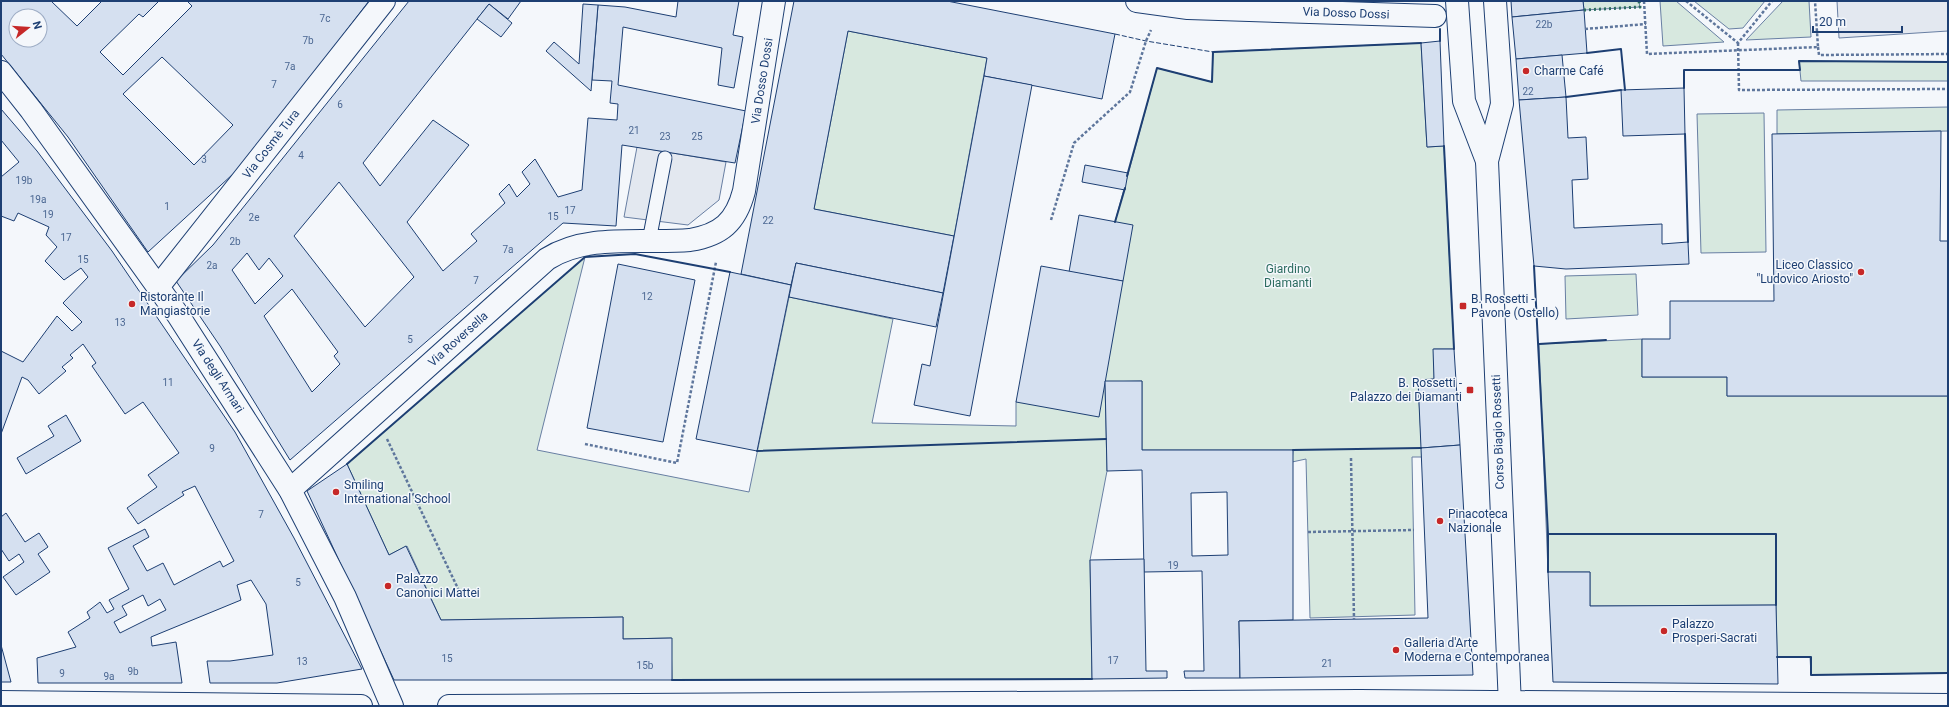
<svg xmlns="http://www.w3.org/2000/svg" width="1949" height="707" font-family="Roboto,sans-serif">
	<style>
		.green { fill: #d7e8df; stroke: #687fa3 }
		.parking { fill: #e3e8f0; stroke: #687fa3 }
		.building { fill: #d5e0f0; stroke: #1d3f73; fill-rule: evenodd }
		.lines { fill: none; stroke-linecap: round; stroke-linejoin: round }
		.lane-casing { stroke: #1d3f73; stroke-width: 15 }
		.street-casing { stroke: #1d3f73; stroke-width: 24 }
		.secondary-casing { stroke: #1d3f73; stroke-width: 24 }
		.path { stroke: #5e769c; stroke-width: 2.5; stroke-dasharray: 3 2; stroke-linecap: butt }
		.lane { stroke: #f4f7fb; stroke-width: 13 }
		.street { stroke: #f4f7fb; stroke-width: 22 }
		.secondary { stroke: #f4f7fb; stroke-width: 22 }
		.hedge { stroke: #2c6c60; stroke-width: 3; stroke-dasharray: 2 3; stroke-linecap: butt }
		.fence { stroke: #1d3f73; stroke-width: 1; stroke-dasharray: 5 2; stroke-linecap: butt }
		.wall { stroke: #1d3f73; stroke-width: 2 }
		.poi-dot { fill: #c62828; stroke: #f4f7fb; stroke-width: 1.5 }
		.labels { text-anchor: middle; stroke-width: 3; stroke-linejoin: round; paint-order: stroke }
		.number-label { font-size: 10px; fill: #4b6792 }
		.street-label { font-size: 12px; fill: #1d3f73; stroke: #f4f7fb }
		.poi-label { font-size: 12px; fill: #1d3f73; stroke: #f4f7fb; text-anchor: start }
		.park-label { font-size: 12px; fill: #2c6c60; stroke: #f4f7fb }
	</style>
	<rect width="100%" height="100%" fill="#f4f7fb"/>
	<!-- green -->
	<g class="green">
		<path d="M 1583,1 L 1639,1 L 1640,7 L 1584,10 Z"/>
		<path d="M 1660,1 L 1676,1 L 1724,42 L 1663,46 Z"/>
		<path d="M 1694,1 L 1765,1 L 1743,28 L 1729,29 Z"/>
		<path d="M 1783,1 L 1809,1 L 1811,37 L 1746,40 Z"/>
		<path d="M 848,31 L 987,58 L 954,236 L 814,209 Z"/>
		<path d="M 1421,43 L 1427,147 L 1444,146 L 1454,349 L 1434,349 L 1434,379 L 1418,380 L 1422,457 L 1412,457 L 1415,615 L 1310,618 L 1306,459 L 1292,462 L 1293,450 L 1142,450 L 1142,381 L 1105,382 L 1107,471 L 1090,560 L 1092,679 L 672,680 L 671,638 L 623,639 L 623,617 L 441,620 L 407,546 L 389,555 L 347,464 L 585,257 L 537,450 L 749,492 L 789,297 L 893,319 L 872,423 L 1016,426 L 1016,402 L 1115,222 L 1157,68 L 1212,82 L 1213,52 Z"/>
		<path d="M 1799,61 L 1948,62 L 1948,81 L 1801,81 Z"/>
		<path d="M 1948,107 L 1948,131 L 1777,134 L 1777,110 Z"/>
		<path d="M 1764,113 L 1766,252 L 1701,253 L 1697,114 Z"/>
		<path d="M 1636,274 L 1638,315 L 1566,319 L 1565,276 Z"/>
		<path d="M 1642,339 L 1642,377 L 1727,377 L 1727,396 L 1948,396 L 1948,673 L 1811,675 L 1810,657 L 1777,657 L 1776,605 L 1590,606 L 1590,572 L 1548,572 L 1539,344 Z"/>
	</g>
	<!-- parking -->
	<g class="parking">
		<path d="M 1837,1 L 1948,1 L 1948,31 L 1839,38 Z"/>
		<path d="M 637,147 L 726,162 L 719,200 L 688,225 L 624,217 Z"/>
	</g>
	<!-- building -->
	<g class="building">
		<path d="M 1,1 L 51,1 L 77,26 L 102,1 L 159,1 L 143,17 L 139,14 L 100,52 L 123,75 L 192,6 L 187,1 L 369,1 L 245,163 L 148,252 L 68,137 L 1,54 ZM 16,16 L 40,16 L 40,40 L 16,40 ZM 162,57 L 233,125 L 194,165 L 123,94 Z"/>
		<path d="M 409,1 L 521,1 L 508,19 L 489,4 L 363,163 L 380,186 L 433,120 L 469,145 L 407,222 L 443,271 L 477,241 L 471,234 L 505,203 L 499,194 L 509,184 L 517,197 L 530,184 L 522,172 L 535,159 L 558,197 L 582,190 L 588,118 L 617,120 L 618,104 L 610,103 L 612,81 L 592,80 L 598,5 L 625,7 L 676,17 L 678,1 L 739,1 L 733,35 L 743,37 L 734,88 L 718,85 L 722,48 L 623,27 L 618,85 L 746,111 L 735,163 L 622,145 L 616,226 L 563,223 L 290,460 L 220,346 L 176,281 L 213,245 ZM 339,182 L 414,277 L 365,327 L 294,236 ZM 247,253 L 259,270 L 269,258 L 283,276 L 255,304 L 232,270 ZM 292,289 L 338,352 L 334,356 L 340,364 L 312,392 L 264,316 Z"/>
		<path d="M 794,1 L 947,1 L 1115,34 L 1102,99 L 984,76 L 987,58 L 848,31 L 814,209 L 954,236 L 943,293 L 796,263 L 791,285 L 741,274 Z"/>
		<path d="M 1511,1 L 1583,1 L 1584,10 L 1512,17 Z"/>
		<path d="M 489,4 L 512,23 L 501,37 L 477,19 Z"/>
		<path d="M 583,4 L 598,5 L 591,91 L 546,51 L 554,42 L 579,64 Z"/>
		<path d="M 1584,10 L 1587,53 L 1516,59 L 1512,17 Z"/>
		<path d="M 1440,41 L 1444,146 L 1427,147 L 1421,43 Z"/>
		<path d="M 1562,55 L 1566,97 L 1519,100 L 1516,59 Z"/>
		<path d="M 984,76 L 1032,85 L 970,416 L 914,405 L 922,364 L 930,366 Z"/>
		<path d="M 1684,88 L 1685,134 L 1623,136 L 1621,90 Z"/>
		<path d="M 1566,97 L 1568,138 L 1586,137 L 1588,179 L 1572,180 L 1574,228 L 1662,224 L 1662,244 L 1688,242 L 1689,264 L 1566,269 L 1534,266 L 1519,100 Z"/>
		<path d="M 1,109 L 37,151 L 112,251 L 235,432 L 294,538 L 362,669 L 277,683 L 210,683 L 207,661 L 230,661 L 273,655 L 266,604 L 251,580 L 237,585 L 241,600 L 151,637 L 152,646 L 176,642 L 182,683 L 38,683 L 37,658 L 76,647 L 68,632 L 90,618 L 87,612 L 100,602 L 107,613 L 114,609 L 109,600 L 129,589 L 108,548 L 145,529 L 149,537 L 133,546 L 147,571 L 163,563 L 174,585 L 220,561 L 223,567 L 234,561 L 195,486 L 182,492 L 184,495 L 138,524 L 127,508 L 157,487 L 148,475 L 179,453 L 143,402 L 125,414 L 92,366 L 96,363 L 83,344 L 70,355 L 73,358 L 62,367 L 66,371 L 39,394 L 28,380 L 22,377 L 1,434 L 1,351 L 23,362 L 57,316 L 72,331 L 82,322 L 63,303 L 88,277 L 81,268 L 64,280 L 45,261 L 57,247 L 46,235 L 49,227 L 18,213 L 14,221 L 1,216 L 1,177 L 19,162 L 1,140 ZM 143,595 L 148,606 L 160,599 L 166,610 L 120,633 L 114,622 L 127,615 L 122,606 Z"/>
		<path d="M 1941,131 L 1940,241 L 1948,241 L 1948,396 L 1727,396 L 1727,377 L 1642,377 L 1642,339 L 1670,339 L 1670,301 L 1774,301 L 1772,134 Z"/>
		<path d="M 1085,165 L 1128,173 L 1125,190 L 1082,182 Z"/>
		<path d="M 1079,215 L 1133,225 L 1123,281 L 1069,272 Z"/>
		<path d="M 796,263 L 943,293 L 936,327 L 789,297 Z"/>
		<path d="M 618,264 L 695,280 L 663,442 L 587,428 Z"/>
		<path d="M 1041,266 L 1123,281 L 1099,417 L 1016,402 Z"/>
		<path d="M 730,272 L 791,285 L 757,451 L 696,439 Z"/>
		<path d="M 1433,349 L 1454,349 L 1460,445 L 1421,448 L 1418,380 L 1434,379 Z"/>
		<path d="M 1105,381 L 1142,381 L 1142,450 L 1293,450 L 1293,620 L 1239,621 L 1240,678 L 1185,678 L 1184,671 L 1204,671 L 1202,571 L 1144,572 L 1142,470 L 1107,471 ZM 1227,492 L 1228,555 L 1192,556 L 1191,493 Z"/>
		<path d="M 66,415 L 81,441 L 26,474 L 17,458 L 54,436 L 48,426 Z"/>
		<path d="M 1460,445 L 1473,675 L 1240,678 L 1239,621 L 1428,618 L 1421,448 Z"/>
		<path d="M 347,464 L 389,555 L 406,546 L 441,620 L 623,617 L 623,639 L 672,638 L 672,680 L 394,680 L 307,491 Z"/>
		<path d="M 6,513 L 25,542 L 39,533 L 48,547 L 38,554 L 50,572 L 16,595 L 3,577 L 24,562 L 19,554 L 9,561 L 1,549 L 1,517 Z"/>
		<path d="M 1144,559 L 1146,671 L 1167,671 L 1167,678 L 1092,679 L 1090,560 Z"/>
		<path d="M 1548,572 L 1590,572 L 1590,606 L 1776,605 L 1778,684 L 1553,682 Z"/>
		<path d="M 1,645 L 11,682 L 1,682 Z"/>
	</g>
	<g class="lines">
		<defs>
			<path id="lane" d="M 649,241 L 665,158"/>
			<g id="street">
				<path d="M 1137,1 L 1188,8 L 1435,16"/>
				<path d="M 1,72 L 31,110 L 178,315 L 290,490 L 345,597 L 392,706"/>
				<path d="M 158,287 L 384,1"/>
				<path d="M 290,490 L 547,259 C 588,233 643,244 690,240 C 721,235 736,222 744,191 L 774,1"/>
				<path d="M 1,702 L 361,706"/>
				<path d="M 449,706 L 1359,701 L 1948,705"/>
			</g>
			<g id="secondary">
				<path d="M 1457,1 L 1464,101 L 1487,161"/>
				<path d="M 1495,1 L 1502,104 L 1487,161 L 1510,706"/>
			</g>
		</defs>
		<!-- lane casing -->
		<use href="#lane" class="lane-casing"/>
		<!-- street casing -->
		<use href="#street" class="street-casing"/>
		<!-- secondary casing -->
		<use href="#secondary" class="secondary-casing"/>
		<!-- path -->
		<g class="path">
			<path d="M 1644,1 L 1647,54 L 1818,47 L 1815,1"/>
			<path d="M 1686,1 L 1738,43 L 1772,1"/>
			<path d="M 1585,29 L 1646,24"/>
			<path d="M 1738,43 L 1739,90 L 1948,89"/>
			<path d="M 1818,47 L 1819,55 L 1948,54"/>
			<path d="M 1051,220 L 1074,143 L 1130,92 L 1146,41 L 1151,30"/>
			<path d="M 387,439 L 461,595"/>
			<path d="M 585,444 L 677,463 L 716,262"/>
			<path d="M 1351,458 L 1354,619"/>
			<path d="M 1308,532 L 1414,530"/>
		</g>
		<!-- lane -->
		<use href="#lane" class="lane"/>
		<!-- street -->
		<use href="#street" class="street"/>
		<!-- secondary -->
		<use href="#secondary" class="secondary"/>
		<!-- hedge -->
		<path class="hedge" d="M 1584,10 L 1640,7 L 1639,1"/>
		<!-- fence -->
		<path class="fence" d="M 1115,34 L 1146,41 L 1213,52"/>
		<!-- wall -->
		<g class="wall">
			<path d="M 1440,29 L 1440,41"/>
			<path d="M 1587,53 L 1621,49 L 1625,90"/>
			<path d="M 1684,88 L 1684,70 L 1800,70 L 1799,61 L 1948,62"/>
			<path d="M 1566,97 L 1621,90"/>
			<path d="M 1685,134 L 1688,242"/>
			<path d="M 1444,146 L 1454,349"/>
			<path d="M 1127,176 L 1157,68 L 1212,82 L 1213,52 L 1421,43"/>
			<path d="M 1115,222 L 1125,188"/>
			<path d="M 1534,266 L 1548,534 L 1776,534 L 1776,605"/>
			<path d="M 1539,344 L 1606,340"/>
			<path d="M 1293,450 L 1421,448"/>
			<path d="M 757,451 L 1106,439"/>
			<path d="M 347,464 L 585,257 L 635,254 L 730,272"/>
			<path d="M 1548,534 L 1548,572"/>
			<path d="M 1777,657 L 1811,657 L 1811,675 L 1948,673"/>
			<path d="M 672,680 L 1092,679"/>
		</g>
	</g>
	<!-- markers -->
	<g class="poi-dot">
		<circle cx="1526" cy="71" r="4"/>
		<circle cx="1861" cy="272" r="4"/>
		<circle cx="132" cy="304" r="4"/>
		<rect x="1459" y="302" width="8" height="8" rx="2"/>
		<rect x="1466" y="386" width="8" height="8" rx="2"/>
		<circle cx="336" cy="492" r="4"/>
		<circle cx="1440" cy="521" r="4"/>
		<circle cx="388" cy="586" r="4"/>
		<circle cx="1664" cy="631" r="4"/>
		<circle cx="1396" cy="650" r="4"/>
	</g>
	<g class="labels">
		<!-- number labels -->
		<g class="number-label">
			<text x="325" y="22">7c</text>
			<text x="1544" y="28">22b</text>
			<text x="308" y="44">7b</text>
			<text x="290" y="70">7a</text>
			<text x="274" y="88">7</text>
			<text x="1528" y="95">22</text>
			<text x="340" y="108">6</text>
			<text x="634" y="134">21</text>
			<text x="665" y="140">23</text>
			<text x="697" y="140">25</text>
			<text x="301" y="159">4</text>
			<text x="204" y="163">3</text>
			<text x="24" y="184">19b</text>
			<text x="38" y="203">19a</text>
			<text x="167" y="210">1</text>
			<text x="570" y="214">17</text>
			<text x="48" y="218">19</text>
			<text x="553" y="220">15</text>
			<text x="254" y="221">2e</text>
			<text x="768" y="224">22</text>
			<text x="66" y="241">17</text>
			<text x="235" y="245">2b</text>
			<text x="508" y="253">7a</text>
			<text x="83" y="263">15</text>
			<text x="212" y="269">2a</text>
			<text x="476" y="284">7</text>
			<text x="647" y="300">12</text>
			<text x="120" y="326">13</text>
			<text x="410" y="343">5</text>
			<text x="168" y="386">11</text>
			<text x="212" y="452">9</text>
			<text x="261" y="518">7</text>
			<text x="1173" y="569">19</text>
			<text x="298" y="586">5</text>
			<text x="447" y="662">15</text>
			<text x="1113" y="664">17</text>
			<text x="302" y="665">13</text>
			<text x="1327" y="667">21</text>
			<text x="645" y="669">15b</text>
			<text x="133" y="675">9b</text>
			<text x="62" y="677">9</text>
			<text x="109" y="680">9a</text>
		</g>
		<!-- street labels -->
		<g class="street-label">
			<text transform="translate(1346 13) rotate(2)" y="4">Via Dosso Dossi</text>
			<text transform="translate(762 81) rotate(-81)" y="4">Via Dosso Dossi</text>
			<text transform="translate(271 144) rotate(-52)" y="4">Via Cosmè Tura</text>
			<text transform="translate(458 339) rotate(-42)" y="4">Via Roversella</text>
			<text transform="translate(218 376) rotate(57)" y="4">Via degli Armari</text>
			<text transform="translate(1498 432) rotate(-92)" y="4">Corso Biagio Rossetti</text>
		</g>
		<!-- poi labels -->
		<g class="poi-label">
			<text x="1534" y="75">Charme Café</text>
			<text x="1853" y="269" text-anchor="end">Liceo Classico<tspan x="1853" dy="14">"Ludovico Ariosto"</tspan></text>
			<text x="140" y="301">Ristorante Il<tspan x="140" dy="14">Mangiastorie</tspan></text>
			<text x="1471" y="303">B. Rossetti -<tspan x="1471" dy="14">Pavone (Ostello)</tspan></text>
			<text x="1462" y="387" text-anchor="end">B. Rossetti -<tspan x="1462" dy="14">Palazzo dei Diamanti</tspan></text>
			<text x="344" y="489">Smiling<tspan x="344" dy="14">International School</tspan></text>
			<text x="1448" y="518">Pinacoteca<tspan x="1448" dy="14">Nazionale</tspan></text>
			<text x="396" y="583">Palazzo<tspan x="396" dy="14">Canonici Mattei</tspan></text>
			<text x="1672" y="628">Palazzo<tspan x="1672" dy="14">Prosperi-Sacrati</tspan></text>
			<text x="1404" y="647">Galleria d'Arte<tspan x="1404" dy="14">Moderna e Contemporanea</tspan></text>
		</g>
		<!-- park labels -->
		<g class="park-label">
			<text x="1288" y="273">Giardino<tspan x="1288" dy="14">Diamanti</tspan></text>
		</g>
	</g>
	<!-- border -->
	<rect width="1949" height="707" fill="none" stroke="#1d3f73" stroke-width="4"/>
	<!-- north arrow -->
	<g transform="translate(28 28) rotate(73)"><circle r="19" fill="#f4f7fb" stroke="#9eadc5"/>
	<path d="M0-3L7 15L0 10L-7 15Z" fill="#c62828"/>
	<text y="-6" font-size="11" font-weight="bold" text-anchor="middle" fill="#1d3f73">N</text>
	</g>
	<!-- scale -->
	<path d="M1813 26v6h89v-6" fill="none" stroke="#1d3f73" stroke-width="2"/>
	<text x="1819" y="26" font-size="12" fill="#1d3f73" stroke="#f4f7fb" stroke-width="3" paint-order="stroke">20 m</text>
</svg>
